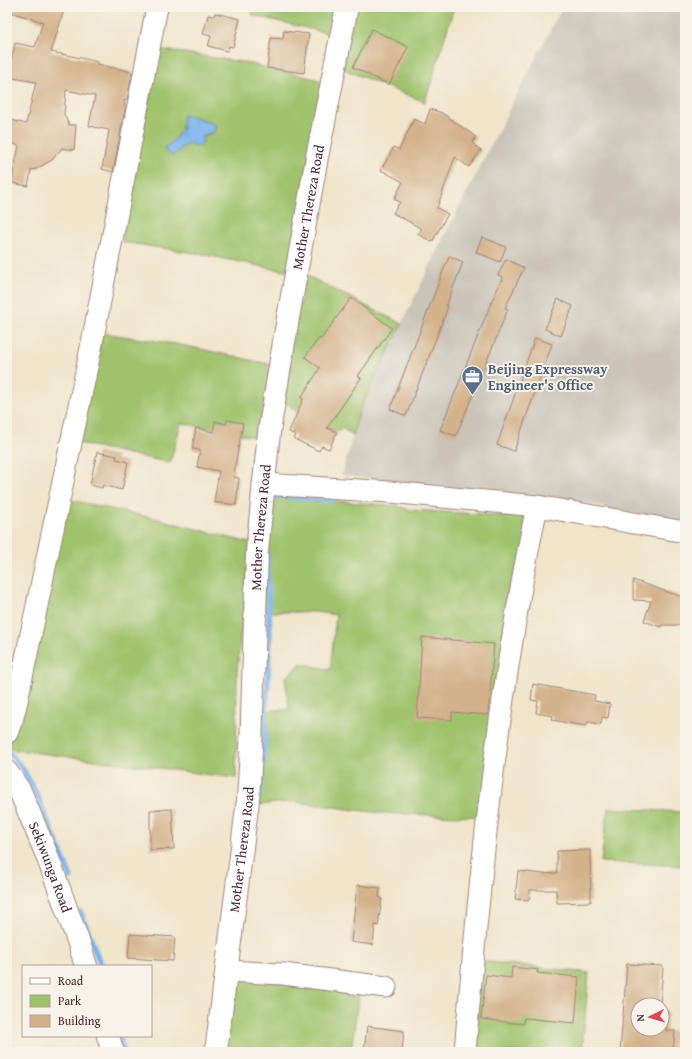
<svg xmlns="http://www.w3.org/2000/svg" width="692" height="1059" font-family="'Gentium Book Plus',serif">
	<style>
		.industrial { fill: #c9c3b8 }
		.green { fill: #9fc26c; stroke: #74704c; fill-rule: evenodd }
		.water { fill: #7bb4eb; stroke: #626a8b }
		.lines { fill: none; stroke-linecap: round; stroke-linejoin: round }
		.stream { stroke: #7bb4eb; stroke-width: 5.5 }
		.building { fill: #d3b28b }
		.street-casing { stroke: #9d827b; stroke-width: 23 }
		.secondary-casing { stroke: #9d827b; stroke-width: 24 }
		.street { stroke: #fff; stroke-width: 21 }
		.secondary { stroke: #fff; stroke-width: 22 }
		.labels { text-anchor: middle; stroke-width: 4; stroke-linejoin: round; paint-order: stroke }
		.street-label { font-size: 14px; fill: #4a1f2b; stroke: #f7f3e8 }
		.service-label { font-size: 14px; font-weight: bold; fill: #4e5e75; stroke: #f7f3e8; text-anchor: start }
	</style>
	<rect width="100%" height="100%" fill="#f7f3e8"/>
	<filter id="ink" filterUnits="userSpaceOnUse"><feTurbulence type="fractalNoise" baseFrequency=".025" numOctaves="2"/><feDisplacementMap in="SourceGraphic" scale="8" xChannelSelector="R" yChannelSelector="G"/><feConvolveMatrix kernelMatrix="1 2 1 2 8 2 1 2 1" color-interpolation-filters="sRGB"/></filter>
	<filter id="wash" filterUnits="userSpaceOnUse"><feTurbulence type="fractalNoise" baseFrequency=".012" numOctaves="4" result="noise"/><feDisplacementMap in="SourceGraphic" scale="16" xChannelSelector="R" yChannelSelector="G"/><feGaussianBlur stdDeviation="0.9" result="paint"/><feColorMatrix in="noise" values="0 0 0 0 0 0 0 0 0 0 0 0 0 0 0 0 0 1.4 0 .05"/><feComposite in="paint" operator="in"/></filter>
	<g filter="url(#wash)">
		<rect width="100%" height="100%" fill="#f0e5cb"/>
		<!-- industrial -->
		<path class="industrial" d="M 562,7 L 685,7 L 685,524 L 584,503 L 342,475 L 360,409 L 450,225 Z"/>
		<!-- green -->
		<g class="green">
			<path d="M 253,7 L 341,7 L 335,35 L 252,15 Z"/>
			<path d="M 355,7 L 454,7 L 425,102 L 343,69 Z"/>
			<path d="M 158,49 L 242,62 L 325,81 L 293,273 L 201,254 L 122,242 ZM 183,115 L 214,132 L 187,143 L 163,149 L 173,141 L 182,129 Z"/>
			<path d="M 306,275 L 402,324 L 360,409 L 353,435 L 343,429 L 337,432 L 302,417 L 288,404 L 281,401 Z"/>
			<path d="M 103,333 L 182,345 L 273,365 L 258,438 L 181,423 L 170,463 L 78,443 Z"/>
			<path d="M 273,497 L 290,497 L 397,506 L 411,510 L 531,517 L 485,817 L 378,813 L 296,802 L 254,805 L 261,711 L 289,709 L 285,678 L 301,663 L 330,670 L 336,615 L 315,612 L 263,612 L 264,536 Z"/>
			<path d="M 66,499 L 158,519 L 250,543 L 237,672 L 236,778 L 7,749 L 29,676 Z"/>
			<path d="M 608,808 L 685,812 L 685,866 L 601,862 Z"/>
			<path d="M 481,961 L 589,973 L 582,1052 L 471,1052 Z"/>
			<path d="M 233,965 L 360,985 L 351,1052 L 222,1052 Z"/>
		</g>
		<!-- water -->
		<path class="water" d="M 183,115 L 195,117 L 216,125 L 214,132 L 201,136 L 203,141 L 200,147 L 187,143 L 173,156 L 163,149 L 173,141 L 182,129 Z"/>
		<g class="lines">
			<!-- stream -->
			<g class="stream">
				<path d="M 270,502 L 274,496 L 333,500"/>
				<path d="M 7,750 L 23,769 L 37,795 L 71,877"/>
				<path d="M 259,797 L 264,757 L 270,636 L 267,554"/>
				<path d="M 81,912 L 101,966"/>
				<path d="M 120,1036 L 124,1052"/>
			</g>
		</g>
		<g id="blocks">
			<!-- building -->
			<g class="building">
				<path d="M 7,7 L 65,7 L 51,52 L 81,58 L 98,62 L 97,64 L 132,72 L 127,101 L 124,100 L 125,108 L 113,172 L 102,169 L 109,130 L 89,126 L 95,96 L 66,90 L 64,114 L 69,125 L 76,125 L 74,150 L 62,148 L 52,160 L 36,169 L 31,170 L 28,186 L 11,183 L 19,146 L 10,142 L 8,138 L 7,119 L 26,124 L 36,82 L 8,77 L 15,43 L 35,47 L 43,22 L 7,11 Z"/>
				<path d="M 215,13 L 240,19 L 233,47 L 229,46 L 227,51 L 208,46 L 211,36 L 203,34 L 208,15 L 214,16 Z"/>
				<path d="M 372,29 L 408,47 L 389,85 L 353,67 Z"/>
				<path d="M 284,31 L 309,34 L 304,73 L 267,68 L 271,38 L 283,39 Z"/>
				<path d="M 430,109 L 442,113 L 476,137 L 472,143 L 481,150 L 469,167 L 455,157 L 437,208 L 448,214 L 432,242 L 418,234 L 422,229 L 393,213 L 400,202 L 394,199 L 403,182 L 381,170 L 394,147 L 399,150 L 414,119 L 425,124 Z"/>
				<path d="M 482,237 L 506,247 L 500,262 L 476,252 Z"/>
				<path d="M 449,256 L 463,262 L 446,306 L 448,307 L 406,416 L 390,409 Z"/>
				<path d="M 506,259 L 524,268 L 505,308 L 508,309 L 456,436 L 440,430 L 494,296 L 503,277 L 498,275 Z"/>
				<path d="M 351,298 L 392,328 L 358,376 L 361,378 L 327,428 L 337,432 L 329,449 L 322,446 L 319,451 L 294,439 L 296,435 L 289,432 L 303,399 L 301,398 L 320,368 L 305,357 L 319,338 L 321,339 Z"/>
				<path d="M 558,299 L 573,306 L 561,336 L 545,329 Z"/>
				<path d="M 535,338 L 552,344 L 514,451 L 497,445 Z"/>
				<path d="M 227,420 L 243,423 L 233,477 L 239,478 L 236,505 L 214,502 L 219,471 L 197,467 L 200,450 L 192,449 L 196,428 L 213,432 L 215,421 L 226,424 Z"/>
				<path d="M 97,452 L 117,456 L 116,459 L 128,462 L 122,490 L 103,485 L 102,488 L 90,485 Z"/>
				<path d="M 633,580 L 685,598 L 685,625 L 662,625 L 661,627 L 644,621 L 651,601 L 633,600 Z"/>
				<path d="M 422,637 L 494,644 L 488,715 L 452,712 L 452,720 L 417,718 Z"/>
				<path d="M 533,684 L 595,695 L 594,701 L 610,704 L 608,718 L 602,717 L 601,724 L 588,722 L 586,726 L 552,720 L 553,716 L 536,713 L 538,701 L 531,700 Z"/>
				<path d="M 172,809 L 174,849 L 150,850 L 150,810 Z"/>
				<path d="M 590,850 L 591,902 L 557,903 L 556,890 L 530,890 L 529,900 L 515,899 L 518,871 L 543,874 L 557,873 L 557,851 Z"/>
				<path d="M 357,885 L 380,888 L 379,897 L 382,898 L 378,926 L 375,925 L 373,945 L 351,942 Z"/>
				<path d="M 130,934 L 175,937 L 173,961 L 128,958 Z"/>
				<path d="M 627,964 L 663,966 L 660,1005 L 638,1005 L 638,1029 L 662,1029 L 662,1010 L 668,1011 L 666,1031 L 675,1031 L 673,1052 L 620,1052 Z"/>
				<path d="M 512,967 L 538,970 L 537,973 L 579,977 L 575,1023 L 524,1018 L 523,1024 L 481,1019 L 486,975 L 511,978 Z"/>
				<path d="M 367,1026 L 404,1031 L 402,1052 L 364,1052 Z"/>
			</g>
		</g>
	</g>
	<g filter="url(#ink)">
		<use href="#blocks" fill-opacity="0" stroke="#9d827b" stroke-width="1"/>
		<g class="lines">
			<defs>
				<g id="street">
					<path d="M 263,484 L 390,492 L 537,506 L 685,532"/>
					<path d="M 7,733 L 13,717 L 17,701 L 91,348 L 157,7"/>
					<path d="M 227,971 L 283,974 L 386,987"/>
					<path d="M 465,1052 C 480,869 499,686 537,506"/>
				</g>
				<g id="secondary">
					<path id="s1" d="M 7,772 L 20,791 L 46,853 L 80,946 L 86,966"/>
					<path d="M 108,1036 L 113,1052"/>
					<path id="s2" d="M 216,1052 L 248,800 L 251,751 L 257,552 L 269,432 L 288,318 L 317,157 L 347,7"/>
				</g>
			</defs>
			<!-- street casing -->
			<use href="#street" class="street-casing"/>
			<!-- secondary casing -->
			<use href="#secondary" class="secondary-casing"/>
			<!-- street -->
			<use href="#street" class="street"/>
			<!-- secondary -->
			<use href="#secondary" class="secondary"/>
		</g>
	</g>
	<!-- icons -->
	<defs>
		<symbol id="office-pin" viewBox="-11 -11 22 30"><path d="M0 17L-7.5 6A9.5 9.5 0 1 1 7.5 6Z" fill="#5c6f8a" stroke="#f7f3e8"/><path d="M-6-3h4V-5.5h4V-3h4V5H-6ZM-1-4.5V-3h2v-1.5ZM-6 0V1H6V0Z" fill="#fff"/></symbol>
	</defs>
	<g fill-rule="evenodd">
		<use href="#office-pin" x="460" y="364" width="25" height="34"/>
	</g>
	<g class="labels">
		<!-- street labels -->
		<g class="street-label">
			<text dy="5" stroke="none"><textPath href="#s2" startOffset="851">Mother Thereza Road</textPath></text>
			<text dy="5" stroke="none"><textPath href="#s2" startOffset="527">Mother Thereza Road</textPath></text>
			<text dy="5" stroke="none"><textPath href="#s2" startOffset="204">Mother Thereza Road</textPath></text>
			<text dy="5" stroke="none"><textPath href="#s1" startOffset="105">Sekiwunga Road</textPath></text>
		</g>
		<!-- service labels -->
		<g class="service-label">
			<text x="488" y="374">Beijing Expressway<tspan x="488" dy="16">Engineer's Office</tspan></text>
		</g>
	</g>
	<!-- margin -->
	<rect width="692" height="1059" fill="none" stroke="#f7f3e8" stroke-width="24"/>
	<!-- legend -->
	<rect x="22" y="965" width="130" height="72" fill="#f7f3e8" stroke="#b29e9c"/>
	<rect x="30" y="978" width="20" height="6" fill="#ffffff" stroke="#b29e9c"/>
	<text x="58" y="985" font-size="12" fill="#4a1f2b">Road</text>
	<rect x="30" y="995" width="20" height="12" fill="#9fc26c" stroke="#b29e9c"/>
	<text x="58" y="1005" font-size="12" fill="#4a1f2b">Park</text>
	<rect x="30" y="1015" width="20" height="12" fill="#d3b28b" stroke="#b29e9c"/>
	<text x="58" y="1025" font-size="12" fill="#4a1f2b">Building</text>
	<!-- north arrow -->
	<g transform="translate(650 1017) rotate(265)"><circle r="19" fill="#f7f3e8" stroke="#b29e9c"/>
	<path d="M0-3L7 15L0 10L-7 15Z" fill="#d1495b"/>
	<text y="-6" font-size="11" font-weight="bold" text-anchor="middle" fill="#4a1f2b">N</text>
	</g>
</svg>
